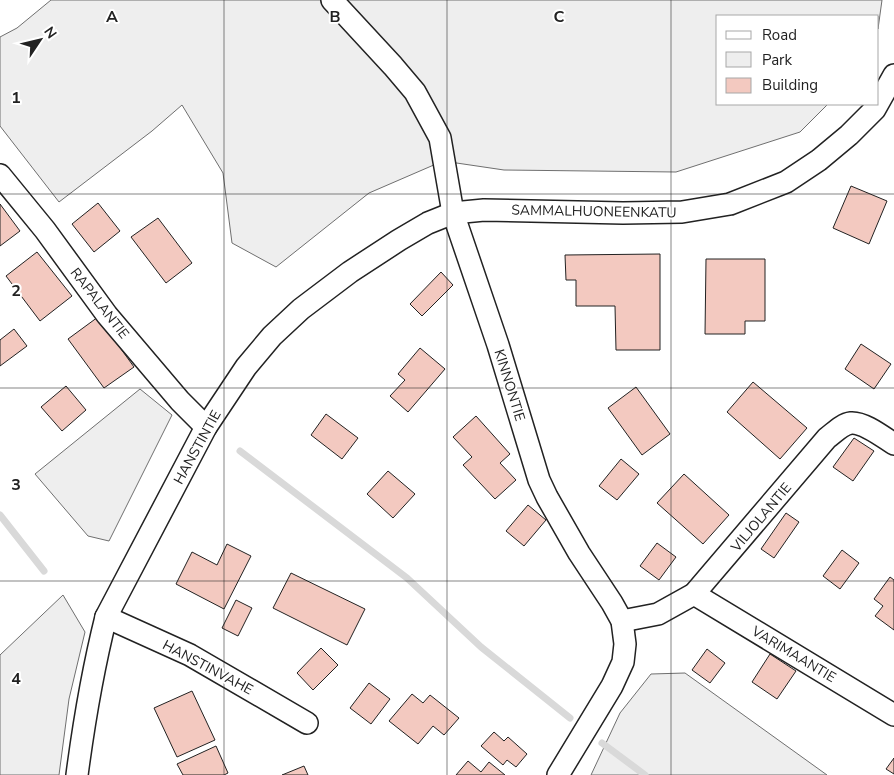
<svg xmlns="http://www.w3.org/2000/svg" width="894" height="775" font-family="'Nunito Sans',sans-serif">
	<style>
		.green { fill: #eee; stroke: #6f6f6f }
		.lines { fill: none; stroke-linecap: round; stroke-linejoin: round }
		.stream { stroke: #d9d9d9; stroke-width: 7 }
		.building { fill: #f3c9c0; stroke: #222 }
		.minor-casing { stroke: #222; stroke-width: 24 }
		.minor { stroke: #fff; stroke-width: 21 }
		.grid { fill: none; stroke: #222; stroke-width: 1; stroke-opacity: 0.55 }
		.labels { text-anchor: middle; stroke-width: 4; stroke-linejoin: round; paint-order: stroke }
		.street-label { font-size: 14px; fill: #222; stroke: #fff }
		.grid-label { font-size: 16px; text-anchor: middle; font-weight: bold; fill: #222; stroke: #fff; stroke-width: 4; stroke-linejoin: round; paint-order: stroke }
	</style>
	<rect width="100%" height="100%" fill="#fff"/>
	<!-- green -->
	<g class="green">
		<path d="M 51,0 L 882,0 L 878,29 L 878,16 L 718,16 L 718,104 L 828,104 L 800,132 L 676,172 L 504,170 L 443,161 L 369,193 L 276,267 L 232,243 L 223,173 L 182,105 L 152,131 L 59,202 L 0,126 L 0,37 L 17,28 Z"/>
		<path d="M 140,389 L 172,415 L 109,541 L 88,536 L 35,474 Z"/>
		<path d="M 63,595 L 85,632 L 69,699 L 59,775 L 0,775 L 0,655 Z"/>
		<path d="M 685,673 L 827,775 L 591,775 L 620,713 L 651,674 Z"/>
	</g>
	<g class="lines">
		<!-- stream -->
		<g class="stream">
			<path d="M 240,451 L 407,578 L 481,647 L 570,718"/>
			<path d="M 0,515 L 44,571"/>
			<path d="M 602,743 L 645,775"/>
		</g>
	</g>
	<!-- building -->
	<g class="building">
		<path d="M 851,186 L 887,201 L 869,244 L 833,228 Z"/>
		<path d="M 98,203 L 120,231 L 94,252 L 72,224 Z"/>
		<path d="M 0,204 L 20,231 L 0,246 Z"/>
		<path d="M 158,218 L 192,263 L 166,283 L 131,237 Z"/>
		<path d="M 37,252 L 72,296 L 40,321 L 6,276 Z"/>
		<path d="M 660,254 L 660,350 L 616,350 L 615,306 L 576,306 L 576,280 L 566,280 L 565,255 Z"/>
		<path d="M 706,259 L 765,259 L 765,321 L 745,321 L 745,334 L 705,334 Z"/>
		<path d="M 441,272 L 453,285 L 422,316 L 410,304 Z"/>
		<path d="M 98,317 L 134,367 L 104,388 L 68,339 Z"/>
		<path d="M 14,329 L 27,346 L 0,366 L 0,340 Z"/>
		<path d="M 861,344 L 891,364 L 874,389 L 845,369 Z"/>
		<path d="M 420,348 L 445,369 L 408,412 L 390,396 L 405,380 L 398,374 Z"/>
		<path d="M 753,382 L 807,428 L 780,459 L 727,412 Z"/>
		<path d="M 66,386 L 86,410 L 62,431 L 41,407 Z"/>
		<path d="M 636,387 L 670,434 L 642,455 L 608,408 Z"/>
		<path d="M 326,414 L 358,438 L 342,459 L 311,435 Z"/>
		<path d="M 476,416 L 510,454 L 500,463 L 516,480 L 495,499 L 463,465 L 472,457 L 453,437 Z"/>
		<path d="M 854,438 L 874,451 L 853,481 L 833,467 Z"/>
		<path d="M 621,459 L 639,474 L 617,500 L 599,486 Z"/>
		<path d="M 388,471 L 415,494 L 393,518 L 367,494 Z"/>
		<path d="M 684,474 L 729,515 L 703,544 L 657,503 Z"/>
		<path d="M 528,505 L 546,520 L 524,546 L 506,531 Z"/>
		<path d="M 786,513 L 799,522 L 774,558 L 761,549 Z"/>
		<path d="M 657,543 L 676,557 L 659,580 L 640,566 Z"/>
		<path d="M 227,544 L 251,556 L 224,609 L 176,584 L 192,552 L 217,565 Z"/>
		<path d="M 842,550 L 859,563 L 840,589 L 823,576 Z"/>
		<path d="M 291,573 L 365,609 L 347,645 L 273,608 Z"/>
		<path d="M 890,577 L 894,580 L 894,630 L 875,616 L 883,606 L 874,599 Z"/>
		<path d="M 236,600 L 252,608 L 238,636 L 222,628 Z"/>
		<path d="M 321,648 L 338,665 L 313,690 L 297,673 Z"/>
		<path d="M 707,649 L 725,663 L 710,683 L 692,670 Z"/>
		<path d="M 770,654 L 796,671 L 777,699 L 752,682 Z"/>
		<path d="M 369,683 L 390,699 L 371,724 L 350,708 Z"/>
		<path d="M 192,691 L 215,740 L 177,757 L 154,708 Z"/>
		<path d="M 412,694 L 423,703 L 430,695 L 459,718 L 444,735 L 433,726 L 418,744 L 389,721 Z"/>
		<path d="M 494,732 L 504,741 L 508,737 L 527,754 L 516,767 L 507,760 L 503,765 L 481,746 Z"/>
		<path d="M 216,746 L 228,773 L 224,775 L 183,775 L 177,764 Z"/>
		<path d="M 894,758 L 894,774 L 886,769 Z"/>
		<path d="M 468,761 L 481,772 L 489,762 L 505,775 L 456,775 Z"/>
		<path d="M 304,766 L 308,775 L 282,775 Z"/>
	</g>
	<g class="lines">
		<defs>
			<g id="minor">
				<path d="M 332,0 L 393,66 L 415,92 L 440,138 L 453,213 L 498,345 L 539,480 L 547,497 L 579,553 L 612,603 L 622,621 L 625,644 L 623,662 L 612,686 L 558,775"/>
				<path d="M 0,175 L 45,230 L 107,315 L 180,401 L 206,427"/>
				<path d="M 694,594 L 894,715"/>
				<path d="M 106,617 L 190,655 L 307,723"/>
				<path d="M 622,621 L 658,614 L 694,594 L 827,438 C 834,433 842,424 851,423 C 864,422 883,437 894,444"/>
				<path d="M 77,775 C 84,722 93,669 106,617 L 206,427 L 246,367 L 272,336 L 301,309 L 350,272 L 399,240 L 428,223 L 453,213 L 484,210 L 623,213 L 682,212 L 730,204 L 786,182 L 819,160 L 849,135 L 875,109 L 894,75"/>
			</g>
		</defs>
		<!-- minor casing -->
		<use href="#minor" class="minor-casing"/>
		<!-- minor -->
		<use href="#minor" class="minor"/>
	</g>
	<!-- grid -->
	<path class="grid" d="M 224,0 L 224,775M 447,0 L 447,775M 671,0 L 671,775M 0,194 L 894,194M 0,388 L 894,388M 0,581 L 894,581"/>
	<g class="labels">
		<!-- street labels -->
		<g class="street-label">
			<text transform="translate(594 211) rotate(1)" y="5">SAMMALHUONEENKATU</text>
			<text transform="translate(100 303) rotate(52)" y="5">RAPALANTIE</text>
			<text transform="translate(510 385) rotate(73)" y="5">KINNONTIE</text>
			<text transform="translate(197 447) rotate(-61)" y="5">HANSTINTIE</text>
			<text transform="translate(761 517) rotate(-50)" y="5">VILJOLANTIE</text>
			<text transform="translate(794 654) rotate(31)" y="5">VARIMAANTIE</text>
			<text transform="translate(208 667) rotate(28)" y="5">HANSTINVAHE</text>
		</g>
	</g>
	<g class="grid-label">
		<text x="112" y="22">A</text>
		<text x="335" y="22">B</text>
		<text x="559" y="22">C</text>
		<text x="16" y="103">1</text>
		<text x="16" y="296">2</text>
		<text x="16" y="490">3</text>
		<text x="16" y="684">4</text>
	</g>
	<!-- legend -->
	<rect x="716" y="15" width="162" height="90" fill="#ffffff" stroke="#a7a7a7"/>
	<rect x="726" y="31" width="25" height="8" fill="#ffffff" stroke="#a7a7a7"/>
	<text x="762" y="40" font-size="15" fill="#222222">Road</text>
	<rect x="726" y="52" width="25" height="15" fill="#eeeeee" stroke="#a7a7a7"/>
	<text x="762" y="65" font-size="15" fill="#222222">Park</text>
	<rect x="726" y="78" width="25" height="15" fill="#f3c9c0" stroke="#a7a7a7"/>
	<text x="762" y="90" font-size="15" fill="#222222">Building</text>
	<!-- north arrow -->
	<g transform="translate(40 40) rotate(55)" stroke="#ffffff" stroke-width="4" paint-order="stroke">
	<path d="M0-4L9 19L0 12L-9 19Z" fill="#222222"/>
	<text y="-8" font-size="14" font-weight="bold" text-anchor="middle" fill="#222222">N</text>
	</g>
</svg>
